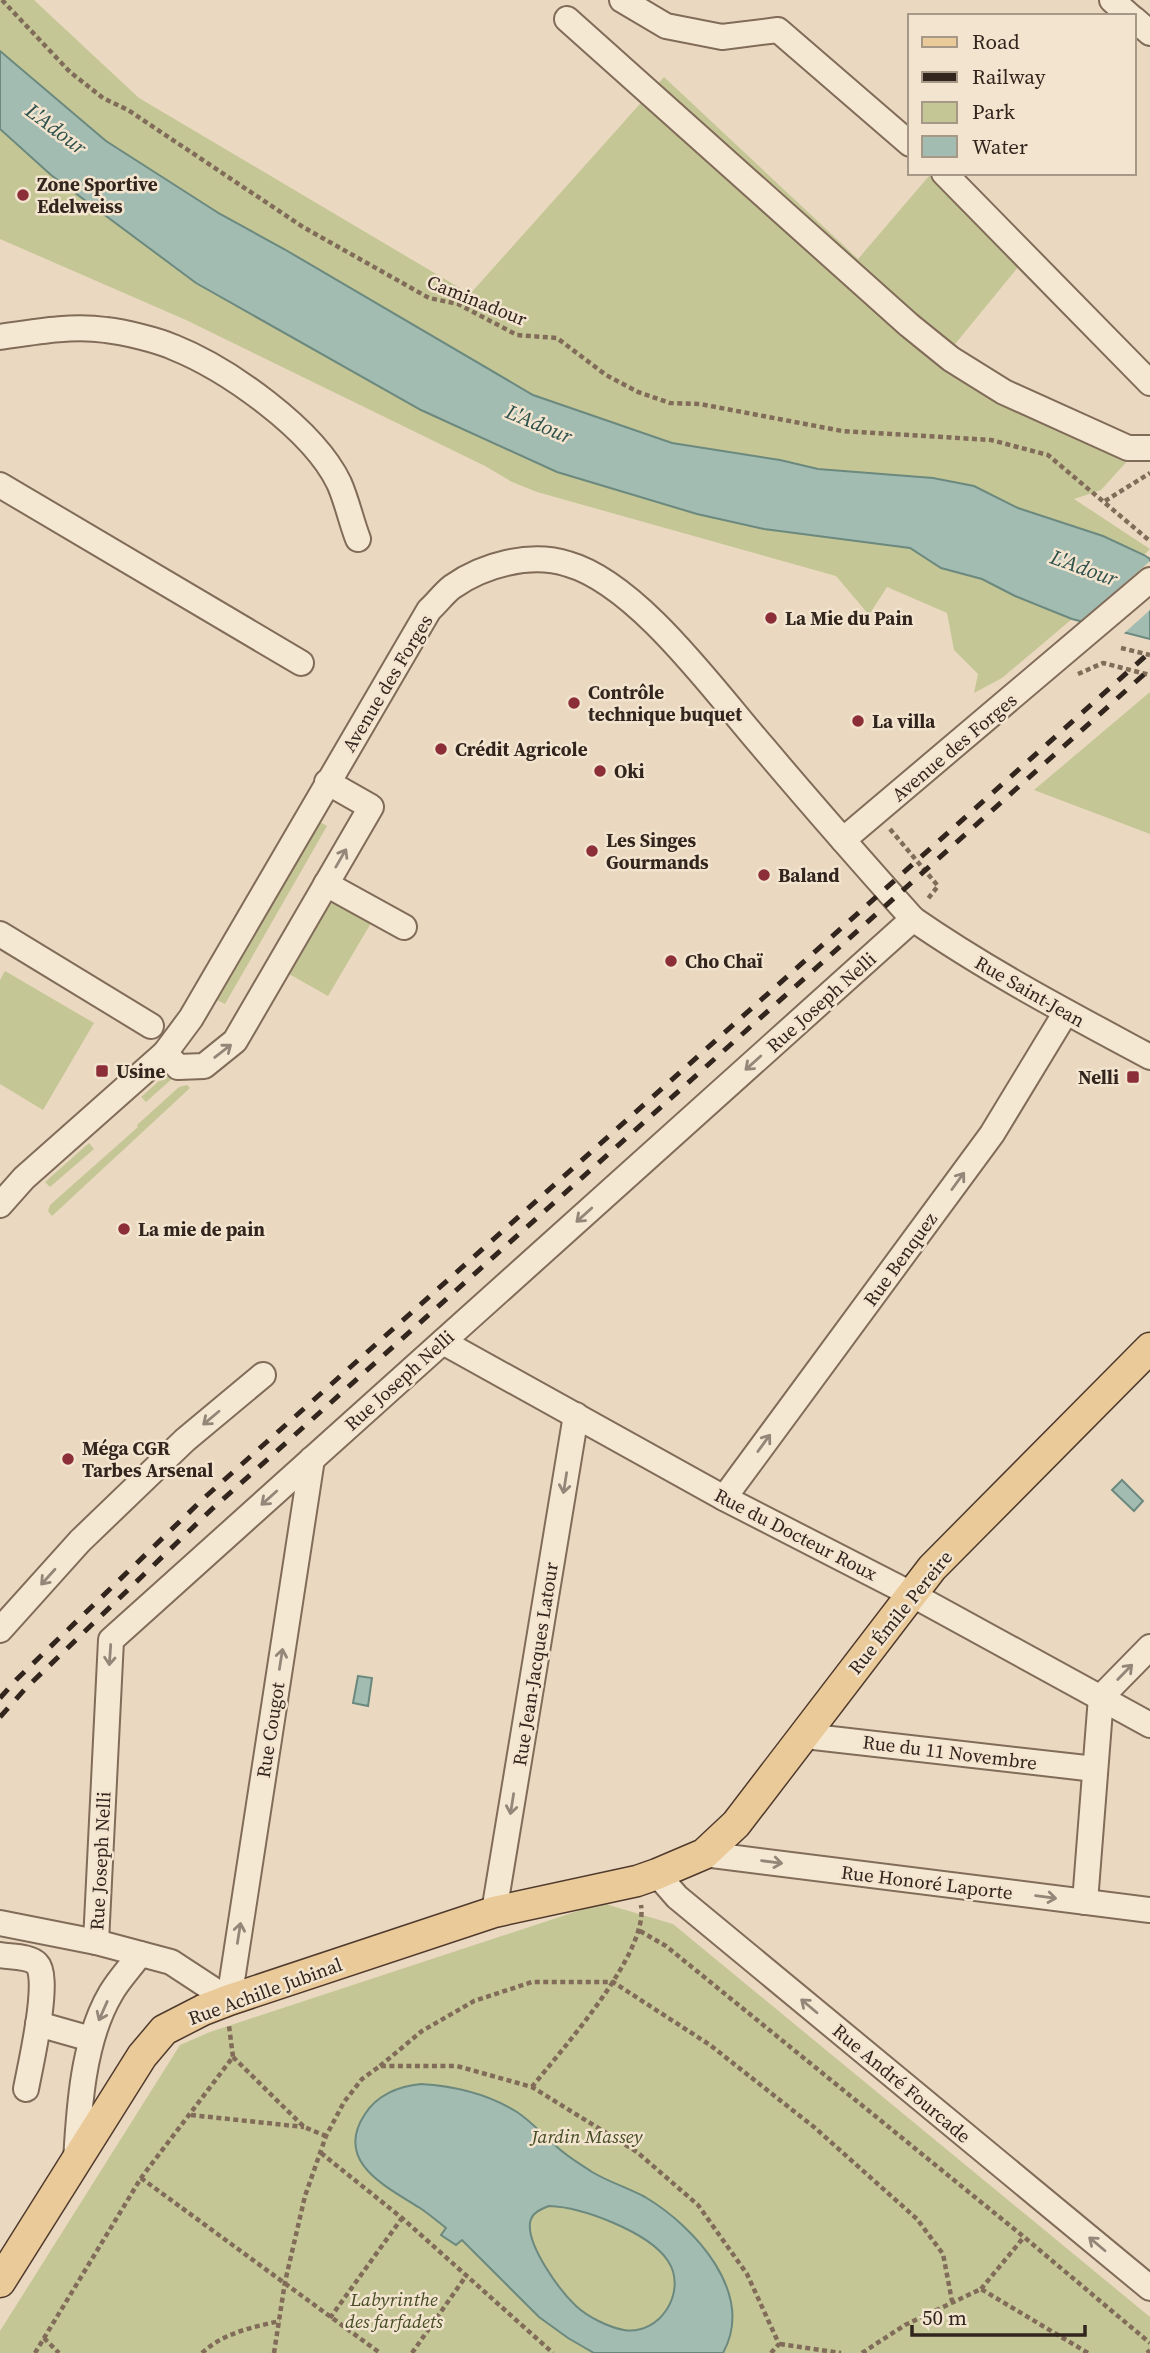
<svg xmlns="http://www.w3.org/2000/svg" width="1150" height="2353" font-family="'Source Serif 4',serif">
	<style>
		.green { fill: #c5c695 }
		.water { fill: #a2bcb2; stroke: #6b897e; stroke-width: 2; fill-rule: evenodd }
		.pier { fill: #ead9c0 }
		.lines { fill: none; stroke-linecap: round; stroke-linejoin: round }
		.minor-casing { stroke: #816b59; stroke-width: 28 }
		.major-casing { stroke: #4f3a2d; stroke-width: 33 }
		.path { stroke: #816b59; stroke-width: 4.5; stroke-dasharray: 5 3.5; stroke-linecap: butt }
		.minor { stroke: #f5e8d2; stroke-width: 24 }
		.major { stroke: #ebca99; stroke-width: 30 }
		.rail { stroke: #32251d; stroke-width: 5; stroke-dasharray: 12 12; stroke-linecap: butt }
		.oneway { stroke: #948678 }
		.poi-dot { fill: #8b2e37; stroke: #f2e4ce; stroke-width: 2.5 }
		.labels { text-anchor: middle; stroke-width: 5; stroke-linejoin: round; paint-order: stroke }
		.poi-label { font-size: 19px; font-weight: bold; fill: #32251d; stroke: #f2e4ce; text-anchor: start }
		.street-label { font-size: 19px; fill: #32251d; stroke: #f2e4ce }
		.park-label { font-size: 19px; font-style: italic; fill: #464c25; stroke: #f2e4ce }
		.water-label { font-size: 21px; font-style: italic; fill: #2d504b; stroke: #f2e4ce }
	</style>
	<rect width="100%" height="100%" fill="#ead9c0"/>
	<!-- green -->
	<g class="green">
		<path d="M 0,0 L 34,0 L 139,98 L 470,294 L 664,77 L 858,259 L 929,176 L 1019,266 L 942,360 L 1130,458 L 1101,490 L 1074,499 L 1150,549 L 1144,555 L 1103,536 L 1018,508 L 974,486 L 933,478 L 818,469 L 780,460 L 672,443 L 533,395 L 284,249 L 220,214 L 106,141 L 0,51 Z"/>
		<path d="M 0,129 L 51,175 L 196,283 L 557,472 L 697,514 L 764,529 L 910,548 L 941,568 L 982,579 L 1015,596 L 1072,619 L 1002,678 L 974,693 L 978,674 L 954,650 L 947,613 L 887,587 L 869,615 L 836,576 L 537,492 L 512,482 L 485,466 L 186,320 L 0,239 Z"/>
		<path d="M 1150,692 L 1150,834 L 1034,790 Z"/>
		<path d="M 320,822 L 327,826 L 225,1004 L 217,1000 Z"/>
		<path d="M 325,894 L 370,920 L 371,923 L 328,996 L 282,970 Z"/>
		<path d="M 5,971 L 94,1023 L 43,1110 L 0,1084 L 0,980 Z"/>
		<path d="M 168,1073 L 174,1077 L 146,1102 L 141,1097 Z"/>
		<path d="M 187,1085 L 190,1088 L 52,1216 L 48,1211 L 50,1205 L 138,1127 L 137,1125 L 179,1087 Z"/>
		<path d="M 89,1143 L 94,1149 L 50,1187 L 45,1182 Z"/>
		<path d="M 602,1903 L 673,1924 L 1150,2317 L 1150,2353 L 0,2353 L 0,2331 L 180,2045 L 210,2032 Z"/>
	</g>
	<!-- water -->
	<g class="water">
		<path d="M 0,51 L 106,141 L 220,214 L 284,249 L 533,395 L 672,443 L 780,460 L 818,469 L 933,478 L 974,486 L 1018,508 L 1103,536 L 1144,555 L 1150,559 L 1150,639 L 1072,619 L 1015,596 L 982,579 L 941,568 L 910,548 L 764,529 L 697,514 L 557,472 L 421,410 L 196,283 L 51,175 L 0,129 Z"/>
		<path d="M 1122,1480 L 1143,1501 L 1134,1511 L 1112,1490 Z"/>
		<path d="M 358,1676 L 372,1678 L 368,1706 L 353,1703 Z"/>
		<path d="M 421,2084 C 455,2086 488,2094 517,2112 C 532,2122 544,2136 557,2147 C 568,2157 580,2164 592,2172 C 609,2182 628,2188 645,2197 C 694,2226 756,2293 723,2353 L 594,2353 L 568,2338 L 539,2317 L 462,2240 L 456,2245 L 441,2235 L 446,2228 C 437,2221 429,2214 420,2208 C 387,2187 333,2162 365,2114 C 377,2095 399,2086 421,2084 ZM 549,2206 C 582,2207 649,2232 668,2261 C 688,2291 660,2336 624,2330 C 608,2327 588,2317 576,2306 C 560,2291 527,2246 530,2223 C 531,2213 541,2209 549,2206 Z"/>
	</g>
	<!-- pier -->
	<path class="pier" d="M 1150,561 L 1150,610 L 1121,636 L 1078,624 Z"/>
	<g class="lines">
		<defs>
			<g id="minor">
				<path d="M 622,0 L 666,26 L 722,37 L 778,30 L 910,144"/>
				<path d="M 1112,0 L 1130,16"/>
				<path d="M 567,19 L 909,325 L 951,359 L 1004,392 L 1128,448 L 1150,448"/>
				<path d="M 1134,19 L 1150,33"/>
				<path d="M 944,173 L 1150,383"/>
				<path d="M 0,337 C 34,332 71,325 106,330 C 124,332 157,340 173,347 C 228,369 313,429 339,483 C 347,501 351,521 358,539"/>
				<path d="M 0,485 L 301,663"/>
				<path d="M 843,840 L 1150,580"/>
				<path d="M 326,884 L 404,927"/>
				<path d="M 0,934 L 151,1026"/>
				<path d="M 165,1053 L 178,1067 L 204,1066 L 235,1041 L 371,807 L 327,782"/>
				<path d="M 0,1205 L 24,1178 L 165,1053 L 191,1018 L 429,610 C 437,603 444,593 452,587 C 483,565 530,552 568,564 C 638,584 715,692 763,747 C 812,805 862,862 913,919 C 988,971 1070,1014 1150,1057"/>
				<path d="M 443,1342 L 724,1498 L 911,1594 L 1150,1725"/>
				<path d="M 724,1498 L 992,1134 L 1066,1012"/>
				<path d="M 0,1630 L 80,1541 L 185,1440 L 263,1375"/>
				<path d="M 805,1736 L 1095,1769"/>
				<path d="M 704,1854 L 1150,1910"/>
				<path d="M 657,1874 L 677,1897 L 1150,2288"/>
				<path d="M 1085,1902 L 1101,1697 L 1150,1647"/>
				<path d="M 494,1912 L 576,1415"/>
				<path d="M 0,1923 L 96,1942 L 171,1962 L 229,2000 L 312,1459"/>
				<path d="M 96,1942 L 111,1640 L 913,919"/>
				<path d="M 0,1955 C 10,1957 30,1956 37,1964 C 51,1978 30,2067 26,2089"/>
				<path d="M 38,2024 L 91,2039"/>
				<path d="M 76,2161 C 79,2108 83,2040 111,1993 C 119,1979 131,1967 140,1954"/>
			</g>
			<path id="major" d="M 0,2282 L 142,2056 L 164,2030 L 203,2010 L 229,2000 L 494,1912 L 637,1881 L 657,1874 L 704,1854 L 736,1824 L 932,1568 L 1150,1348"/>
		</defs>
		<!-- minor casing -->
		<use href="#minor" class="minor-casing"/>
		<!-- major casing -->
		<use href="#major" class="major-casing"/>
		<!-- path -->
		<g class="path">
			<path d="M 2,0 L 70,72 L 103,98 L 128,110 L 303,227 L 429,298 L 458,304 L 517,335 L 557,338 L 606,375 L 638,392 L 670,403 L 700,404 L 842,431 L 991,440 L 1048,455 L 1150,541"/>
			<path d="M 1105,501 L 1150,473"/>
			<path d="M 1121,648 L 1150,655"/>
			<path d="M 1078,674 L 1103,663 L 1150,675"/>
			<path d="M 890,829 L 938,886 L 927,900"/>
			<path d="M 640,1931 L 666,1946 L 1024,2237 L 1150,2343"/>
			<path d="M 233,2057 L 304,2127 L 326,2136"/>
			<path d="M 380,2066 L 422,2031 L 474,2001 L 532,1982 L 613,1982 L 710,2045 L 814,2127 L 917,2219 L 943,2254 L 952,2301"/>
			<path d="M 532,2087 C 562,2049 649,1953 641,1905"/>
			<path d="M 191,2115 L 304,2127"/>
			<path d="M 321,2153 L 402,2218 L 553,2353"/>
			<path d="M 141,2178 L 380,2353"/>
			<path d="M 981,2289 L 1024,2237"/>
			<path d="M 330,2318 L 402,2218"/>
			<path d="M 44,2338 L 59,2353"/>
			<path d="M 780,2344 L 841,2353"/>
			<path d="M 35,2353 L 141,2178 L 233,2057 L 229,2026"/>
			<path d="M 202,2353 C 223,2333 253,2327 280,2321"/>
			<path d="M 274,2353 L 285,2282 L 305,2196 L 326,2136 L 344,2102 L 362,2079 L 380,2066 L 457,2066 L 532,2087 L 637,2152 L 698,2205 L 747,2274 L 779,2344 L 771,2353"/>
			<path d="M 412,2353 L 466,2276"/>
			<path d="M 862,2353 L 905,2325 L 981,2289 L 1088,2353"/>
			<path d="M 1147,2353 L 1150,2350"/>
		</g>
		<!-- minor -->
		<use href="#minor" class="minor"/>
		<!-- major -->
		<use href="#major" class="major"/>
		<!-- rail -->
		<g class="rail">
			<path d="M 0,1698 L 17,1679 L 204,1498 L 1150,652"/>
			<path d="M 0,1717 L 26,1688 L 212,1509 L 1150,669"/>
		</g>
	</g>
	<!-- one-way arrows -->
	<defs><path id="oneway-shaft" d="M-6 0H5M1.5-3L5.5 0L1.5 3" fill="none" stroke-width="1.6" stroke-linecap="round" stroke-linejoin="round" transform="scale(1.75)"/></defs>
	<g class="oneway">
		<use href="#oneway-shaft" transform="translate(341 858) rotate(-60)"/>
		<use href="#oneway-shaft" transform="translate(223 1051) rotate(-38)"/>
		<use href="#oneway-shaft" transform="translate(753 1063) rotate(138)"/>
		<use href="#oneway-shaft" transform="translate(958 1181) rotate(-54)"/>
		<use href="#oneway-shaft" transform="translate(584 1215) rotate(138)"/>
		<use href="#oneway-shaft" transform="translate(211 1418) rotate(140)"/>
		<use href="#oneway-shaft" transform="translate(764 1443) rotate(-54)"/>
		<use href="#oneway-shaft" transform="translate(565 1483) rotate(99)"/>
		<use href="#oneway-shaft" transform="translate(269 1498) rotate(138)"/>
		<use href="#oneway-shaft" transform="translate(48 1577) rotate(132)"/>
		<use href="#oneway-shaft" transform="translate(110 1655) rotate(94)"/>
		<use href="#oneway-shaft" transform="translate(281 1659) rotate(-81)"/>
		<use href="#oneway-shaft" transform="translate(1125 1672) rotate(-46)"/>
		<use href="#oneway-shaft" transform="translate(512 1804) rotate(99)"/>
		<use href="#oneway-shaft" transform="translate(772 1862) rotate(7)"/>
		<use href="#oneway-shaft" transform="translate(1046 1897) rotate(7)"/>
		<use href="#oneway-shaft" transform="translate(239 1933) rotate(-81)"/>
		<use href="#oneway-shaft" transform="translate(809 2006) rotate(-140)"/>
		<use href="#oneway-shaft" transform="translate(103 2011) rotate(114)"/>
		<use href="#oneway-shaft" transform="translate(1097 2244) rotate(-140)"/>
	</g>
	<!-- markers -->
	<g class="poi-dot">
		<circle cx="23" cy="195" r="7"/>
		<circle cx="771" cy="618" r="7"/>
		<circle cx="574" cy="703" r="7"/>
		<circle cx="858" cy="721" r="7"/>
		<circle cx="441" cy="749" r="7"/>
		<circle cx="600" cy="771" r="7"/>
		<circle cx="592" cy="851" r="7"/>
		<circle cx="764" cy="875" r="7"/>
		<circle cx="671" cy="961" r="7"/>
		<rect x="95" y="1064" width="14" height="14" rx="3.5"/>
		<rect x="1126" y="1070" width="14" height="14" rx="3.5"/>
		<circle cx="124" cy="1229" r="7"/>
		<circle cx="68" cy="1459" r="7"/>
	</g>
	<g class="labels">
		<!-- poi labels -->
		<g class="poi-label">
			<text x="37" y="191">Zone Sportive<tspan x="37" dy="22">Edelweiss</tspan></text>
			<text x="785" y="625">La Mie du Pain</text>
			<text x="588" y="699">Contrôle<tspan x="588" dy="22">technique buquet</tspan></text>
			<text x="872" y="728">La villa</text>
			<text x="455" y="756">Crédit Agricole</text>
			<text x="614" y="778">Oki</text>
			<text x="606" y="847">Les Singes<tspan x="606" dy="22">Gourmands</tspan></text>
			<text x="778" y="882">Baland</text>
			<text x="685" y="968">Cho Chaï</text>
			<text x="116" y="1078">Usine</text>
			<text x="1119" y="1084" text-anchor="end">Nelli</text>
			<text x="138" y="1236">La mie de pain</text>
			<text x="82" y="1455">Méga CGR<tspan x="82" dy="22">Tarbes Arsenal</tspan></text>
		</g>
		<!-- street labels -->
		<g class="street-label">
			<text transform="translate(477 300) rotate(22)" y="7">Caminadour</text>
			<text transform="translate(387 683) rotate(-59)" y="7">Avenue des Forges</text>
			<text transform="translate(954 747) rotate(-40)" y="7">Avenue des Forges</text>
			<text transform="translate(1030 991) rotate(30)" y="7">Rue Saint-Jean</text>
			<text transform="translate(821 1002) rotate(-42)" y="7">Rue Joseph Nelli</text>
			<text transform="translate(900 1259) rotate(-54)" y="7">Rue Benquez</text>
			<text transform="translate(399 1380) rotate(-42)" y="7">Rue Joseph Nelli</text>
			<text transform="translate(796 1534) rotate(27)" y="7">Rue du Docteur Roux</text>
			<text transform="translate(900 1612) rotate(-51)" y="7">Rue Émile Pereire</text>
			<text transform="translate(535 1664) rotate(-81)" y="7">Rue Jean-Jacques Latour</text>
			<text transform="translate(270 1730) rotate(-81)" y="7">Rue Cougot</text>
			<text transform="translate(950 1752) rotate(7)" y="7">Rue du 11 Novembre</text>
			<text transform="translate(100 1861) rotate(-87)" y="7">Rue Joseph Nelli</text>
			<text transform="translate(927 1882) rotate(7)" y="7">Rue Honoré Laporte</text>
			<text transform="translate(265 1991) rotate(-20)" y="7">Rue Achille Jubinal</text>
			<text transform="translate(902 2083) rotate(40)" y="7">Rue André Fourcade</text>
		</g>
		<!-- park labels -->
		<g class="park-label">
			<text x="587" y="2143">Jardin Massey</text>
			<text x="394" y="2306">Labyrinthe<tspan x="394" dy="22">des farfadets</tspan></text>
		</g>
		<!-- water labels -->
		<g class="water-label">
			<text transform="translate(56 129) rotate(37)" y="7">L'Adour</text>
			<text transform="translate(539 424) rotate(23)" y="7">L'Adour</text>
			<text transform="translate(1084 568) rotate(20)" y="7">L'Adour</text>
		</g>
	</g>
	<!-- legend -->
	<rect x="908" y="14" width="228" height="161" fill="#f2e4ce" stroke="#a59887" stroke-width="2"/>
	<rect x="922" y="37" width="35" height="10" fill="#ebca99" stroke="#a59887" stroke-width="2"/>
	<text x="972" y="49" font-size="21" fill="#32251d">Road</text>
	<rect x="922" y="72" width="35" height="10" fill="#32251d" stroke="#a59887" stroke-width="2"/>
	<text x="972" y="84" font-size="21" fill="#32251d">Railway</text>
	<rect x="922" y="102" width="35" height="21" fill="#c5c695" stroke="#a59887" stroke-width="2"/>
	<text x="972" y="119" font-size="21" fill="#32251d">Park</text>
	<rect x="922" y="136" width="35" height="21" fill="#a2bcb2" stroke="#a59887" stroke-width="2"/>
	<text x="972" y="154" font-size="21" fill="#32251d">Water</text>
	<!-- scale -->
	<path d="M912 2325v10h173v-10" fill="none" stroke="#32251d" stroke-width="3.5"/>
	<text x="922" y="2325" font-size="21" fill="#32251d" stroke="#f2e4ce" stroke-width="5" paint-order="stroke">50 m</text>
</svg>
